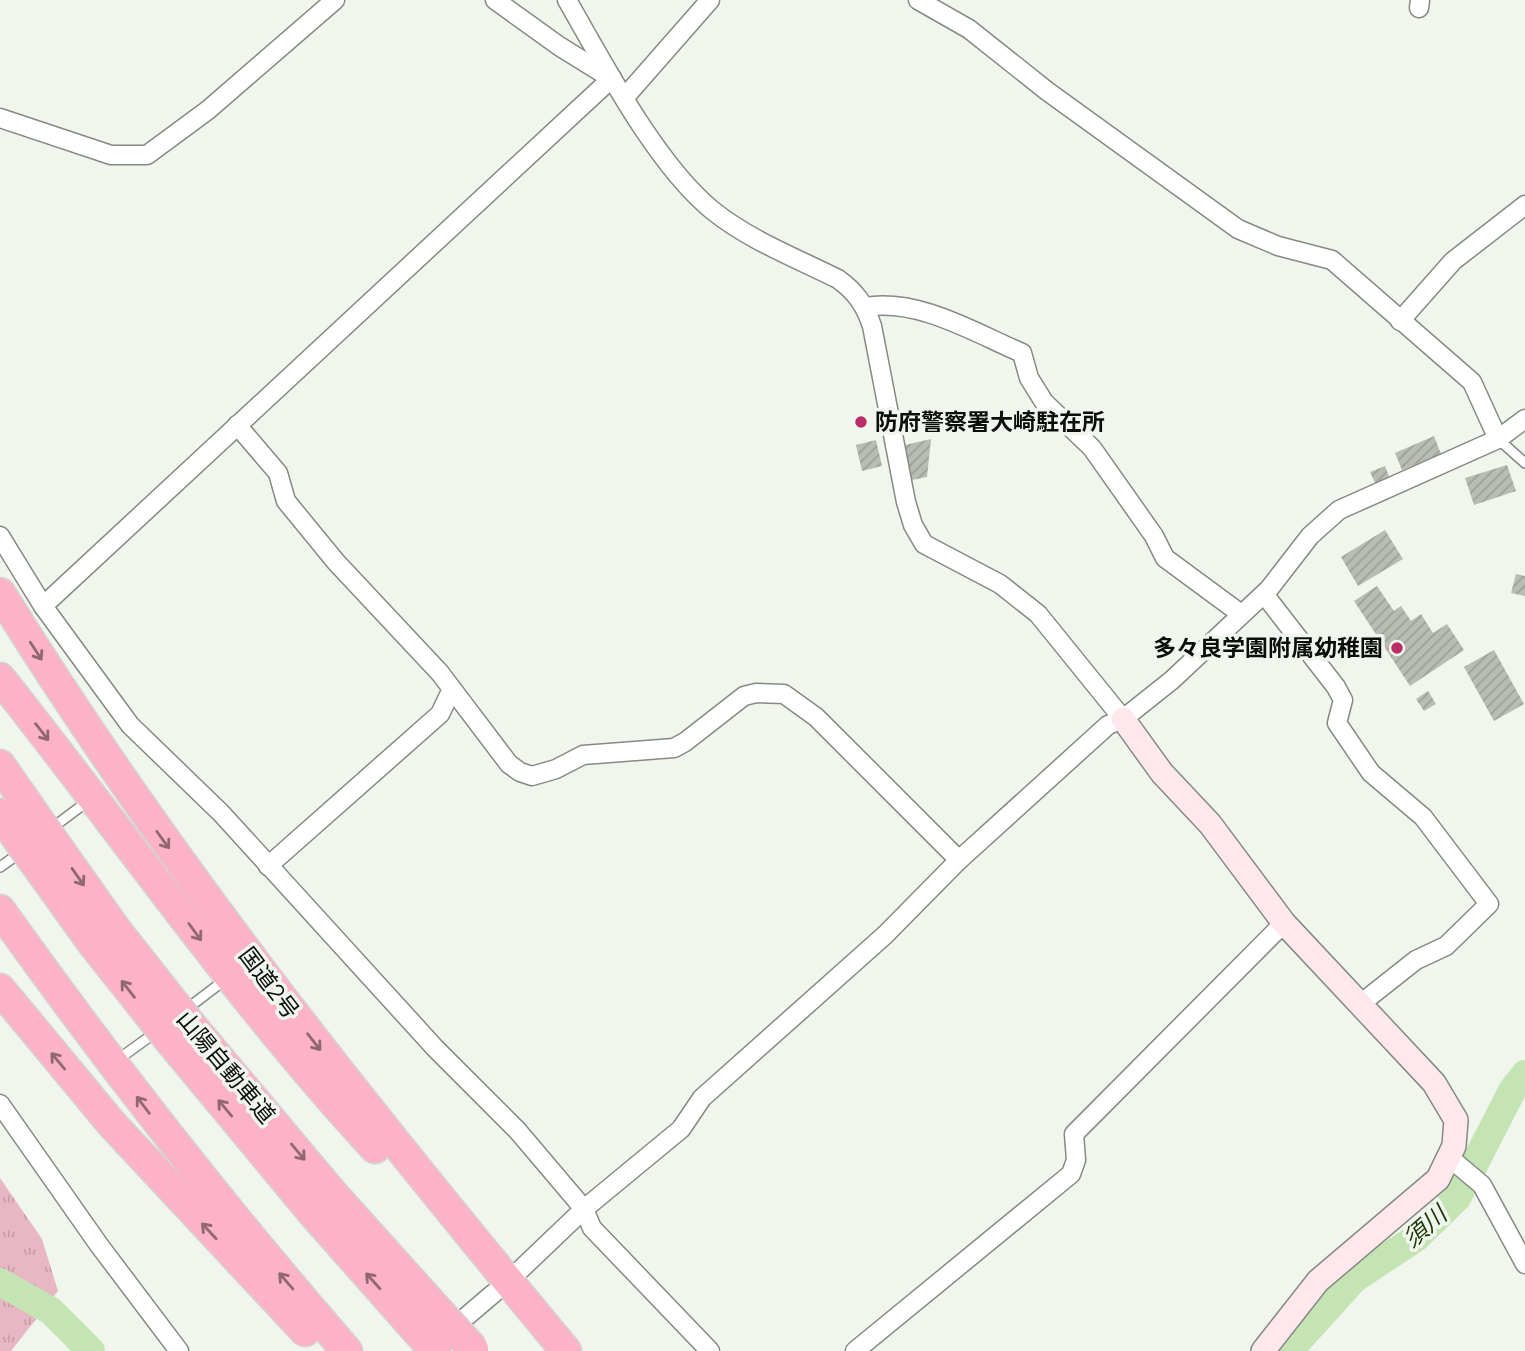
<svg xmlns="http://www.w3.org/2000/svg" width="1525" height="1351" font-family="Manrope,'Noto Sans JP',sans-serif">
	<style>
		.grass { fill: url(#grass-tufts) }
		.lines { fill: none; stroke-linecap: round; stroke-linejoin: round }
		.river { stroke: #c5e4b4; stroke-width: 28 }
		.building { fill: url(#building-hatch) }
		.lane-casing { stroke: #858a82; stroke-width: 12 }
		.street-casing { stroke: #858a82; stroke-width: 21 }
		.secondary-casing { stroke: #858a82; stroke-width: 26 }
		.highway-casing { stroke: #d3d4d3; stroke-width: 33 }
		.lane { stroke: #fff; stroke-width: 9 }
		.street { stroke: #fff; stroke-width: 18 }
		.secondary { stroke: #fee8ee; stroke-width: 23 }
		.highway { stroke: #fcb2c7; stroke-width: 30 }
		.highway-bridge-casing { stroke: #d3d4d3; stroke-width: 33; stroke-linecap: butt }
		.highway-bridge { stroke: #fcb2c7; stroke-width: 30 }
		.oneway { stroke: #906872 }
		.poi-dot { fill: #b82e68; stroke: #f0f6ed; stroke-width: 2.5 }
		.labels { text-anchor: middle; stroke-width: 7; stroke-linejoin: round; paint-order: stroke }
		.poi-label { font-size: 23px; font-weight: bold; fill: #0c0e0b; stroke: #f0f6ed; text-anchor: start }
		.street-label { font-size: 23px; fill: #0c0e0b; stroke: #f0f6ed }
		.water-label { font-size: 24px; font-style: italic; fill: #1c3705; stroke: #f0f6ed }
	</style>
	<defs>
		<pattern id="grass-tufts" width="24" height="20" patternUnits="userSpaceOnUse" patternTransform="scale(1.75)"><rect width="24" height="20" fill="#e8b7c5"/><path d="M3 7l-1-3M5 7V3M7 7l1-3M15 17l-1-3M17 17v-4M19 17l1-3" fill="none" stroke="#c69ca8"/></pattern>
		<pattern id="building-hatch" width="6" height="6" patternUnits="userSpaceOnUse" patternTransform="scale(1.75)"><rect width="6" height="6" fill="#b7bcb4"/><path d="M-1 1l2-2M0 6l6-6M5 7l2-2" fill="none" stroke="#9ca099"/></pattern>
	</defs>
	<rect width="100%" height="100%" fill="#f0f6ed"/>
	<!-- grass -->
	<path class="grass" d="M 0,1178 L 42,1239 L 58,1291 L 11,1351 L 0,1351 Z"/>
	<g class="lines">
		<!-- river -->
		<g class="river">
			<path d="M 0,1282 L 51,1311 L 91,1351"/>
			<path d="M 1289,1351 L 1354,1279 L 1416,1238 L 1457,1198 L 1513,1089 L 1525,1074"/>
		</g>
	</g>
	<!-- building -->
	<g class="building">
		<path d="M 1434,436 L 1441,454 L 1402,470 L 1395,453 Z"/>
		<path d="M 931,439 L 927,477 L 912,480 L 905,445 Z"/>
		<path d="M 876,440 L 882,466 L 862,471 L 856,445 Z"/>
		<path d="M 1507,465 L 1516,491 L 1474,505 L 1465,478 Z"/>
		<path d="M 1385,466 L 1390,479 L 1376,485 L 1370,472 Z"/>
		<path d="M 1385,530 L 1403,559 L 1358,586 L 1341,557 Z"/>
		<path d="M 1516,574 L 1525,576 L 1525,596 L 1511,593 Z"/>
		<path d="M 1377,586 L 1394,611 L 1401,606 L 1411,621 L 1421,614 L 1433,633 L 1447,624 L 1464,650 L 1410,686 L 1354,601 Z"/>
		<path d="M 1494,650 L 1524,704 L 1494,721 L 1464,667 Z"/>
		<path d="M 1428,691 L 1436,704 L 1424,711 L 1416,699 Z"/>
	</g>
	<g class="lines">
		<defs>
			<g id="lane">
				<path d="M 1498,439 L 1525,463"/>
				<path d="M 52,828 L 88,801"/>
				<path d="M 0,867 L 21,852"/>
				<path d="M 184,1011 L 226,979"/>
				<path d="M 116,1061 L 156,1032"/>
			</g>
			<g id="street">
				<path d="M 495,0 L 559,46 L 609,77"/>
				<path d="M 567,0 C 604,64 655,163 712,210 C 749,240 796,258 838,279 C 856,292 865,305 872,326 L 906,502 L 913,525 L 924,544 L 1000,584 L 1038,614 L 1123,719"/>
				<path d="M 918,0 L 969,29 L 1047,91 L 1238,229 L 1278,246 L 1332,260 L 1472,382 L 1498,439"/>
				<path d="M 1419,8 L 1420,0"/>
				<path d="M 625,97 L 710,0"/>
				<path d="M 0,118 L 111,155 L 147,155 L 208,110 L 335,0"/>
				<path d="M 865,307 C 919,298 975,333 1022,353 L 1029,378 L 1044,402 L 1092,448 L 1154,536 L 1165,558 L 1241,614"/>
				<path d="M 1400,321 L 1453,261 L 1525,205"/>
				<path d="M 237,425 L 278,473 L 286,501 L 336,562 L 440,673 L 509,764 L 520,772 L 532,776 L 556,769 L 583,755 L 674,748 L 685,742 L 744,696 L 756,693 L 784,694 L 816,717 L 959,860"/>
				<path d="M 0,536 L 43,606 L 130,725 L 221,813 L 435,1048 L 517,1130 L 584,1209 L 592,1228 L 710,1351"/>
				<path d="M 1264,594 L 1336,687 L 1343,700 L 1337,723 L 1371,773 L 1423,817 L 1489,904 L 1446,946 L 1416,960 L 1359,1005"/>
				<path d="M 43,606 L 612,78"/>
				<path d="M 268,866 L 440,714 L 452,689"/>
				<path d="M 0,1104 L 99,1245 L 179,1351"/>
				<path d="M 1450,1158 L 1482,1185 L 1525,1264"/>
				<path d="M 519,1271 L 584,1209 L 681,1129 L 702,1098 L 885,935 L 959,860 L 1108,725 L 1123,719 L 1172,680 L 1269,589 L 1310,536 L 1339,510 L 1498,439 L 1525,419"/>
				<path d="M 447,1333 L 494,1293"/>
				<path d="M 855,1351 L 1071,1174 L 1076,1160 L 1074,1134 L 1284,923"/>
			</g>
			<path id="secondary" d="M 1123,719 L 1162,773 L 1210,824 L 1284,923 L 1434,1083 L 1456,1120 L 1454,1146 L 1438,1179 L 1318,1281 L 1263,1351"/>
			<g id="highway">
				<path d="M 0,593 C 167,863 364,1108 566,1351"/>
				<path d="M 0,678 C 125,835 239,1001 375,1148"/>
				<path d="M 0,765 L 39,821"/>
				<path d="M 0,814 L 17,838"/>
				<path d="M 0,910 C 109,1063 224,1210 347,1351"/>
				<path d="M 0,989 L 111,1123 L 305,1331"/>
				<path d="M 191,1025 L 333,1194 L 440,1313"/>
				<path d="M 171,1042 L 312,1212 L 418,1332"/>
			</g>
		</defs>
		<!-- lane casing -->
		<use href="#lane" class="lane-casing"/>
		<!-- street casing -->
		<use href="#street" class="street-casing"/>
		<!-- secondary casing -->
		<use href="#secondary" class="secondary-casing"/>
		<!-- highway casing -->
		<use href="#highway" class="highway-casing"/>
		<!-- lane -->
		<use href="#lane" class="lane"/>
		<!-- street -->
		<use href="#street" class="street"/>
		<!-- secondary -->
		<use href="#secondary" class="secondary"/>
		<!-- highway -->
		<use href="#highway" class="highway"/>
		<defs>
			<g id="highway-bridge">
				<path d="M 39,821 L 116,930 L 191,1025"/>
				<path d="M 17,838 L 94,945 L 171,1042"/>
				<path d="M 440,1313 L 473,1349"/>
				<path d="M 418,1332 L 436,1351"/>
			</g>
		</defs>
		<!-- highway-bridge casing -->
		<use href="#highway-bridge" class="highway-bridge-casing"/>
		<!-- highway-bridge -->
		<use href="#highway-bridge" class="highway-bridge"/>
	</g>
	<!-- one-way arrows -->
	<defs><path id="oneway-shaft" d="M-6 0H5M1.5-3L5.5 0L1.5 3" fill="none" stroke-width="1.6" stroke-linecap="round" stroke-linejoin="round" transform="scale(1.75)"/></defs>
	<g class="oneway">
		<use href="#oneway-shaft" transform="translate(36 651) rotate(57)"/>
		<use href="#oneway-shaft" transform="translate(42 732) rotate(52)"/>
		<use href="#oneway-shaft" transform="translate(163 840) rotate(54)"/>
		<use href="#oneway-shaft" transform="translate(78 877) rotate(55)"/>
		<use href="#oneway-shaft" transform="translate(195 932) rotate(54)"/>
		<use href="#oneway-shaft" transform="translate(128 989) rotate(-128)"/>
		<use href="#oneway-shaft" transform="translate(314 1042) rotate(52)"/>
		<use href="#oneway-shaft" transform="translate(58 1061) rotate(-130)"/>
		<use href="#oneway-shaft" transform="translate(143 1105) rotate(-127)"/>
		<use href="#oneway-shaft" transform="translate(225 1108) rotate(-130)"/>
		<use href="#oneway-shaft" transform="translate(298 1152) rotate(50)"/>
		<use href="#oneway-shaft" transform="translate(209 1231) rotate(-133)"/>
		<use href="#oneway-shaft" transform="translate(286 1281) rotate(-131)"/>
		<use href="#oneway-shaft" transform="translate(373 1281) rotate(-132)"/>
	</g>
	<!-- markers -->
	<g class="poi-dot">
		<circle cx="861" cy="422" r="7"/>
		<circle cx="1397" cy="648" r="7"/>
	</g>
	<g class="labels">
		<!-- poi labels -->
		<g class="poi-label">
			<text x="875" y="430">防府警察署大崎駐在所</text>
			<text x="1383" y="656" text-anchor="end">多々良学園附属幼稚園</text>
		</g>
		<!-- street labels -->
		<g class="street-label">
			<text transform="translate(269 983) rotate(53)" y="8">国道2号</text>
			<text transform="translate(226 1067) rotate(50)" y="8">山陽自動車道</text>
		</g>
		<!-- water labels -->
		<g class="water-label">
			<text transform="translate(1425 1227) rotate(-41)" y="8">須川</text>
		</g>
	</g>
</svg>
